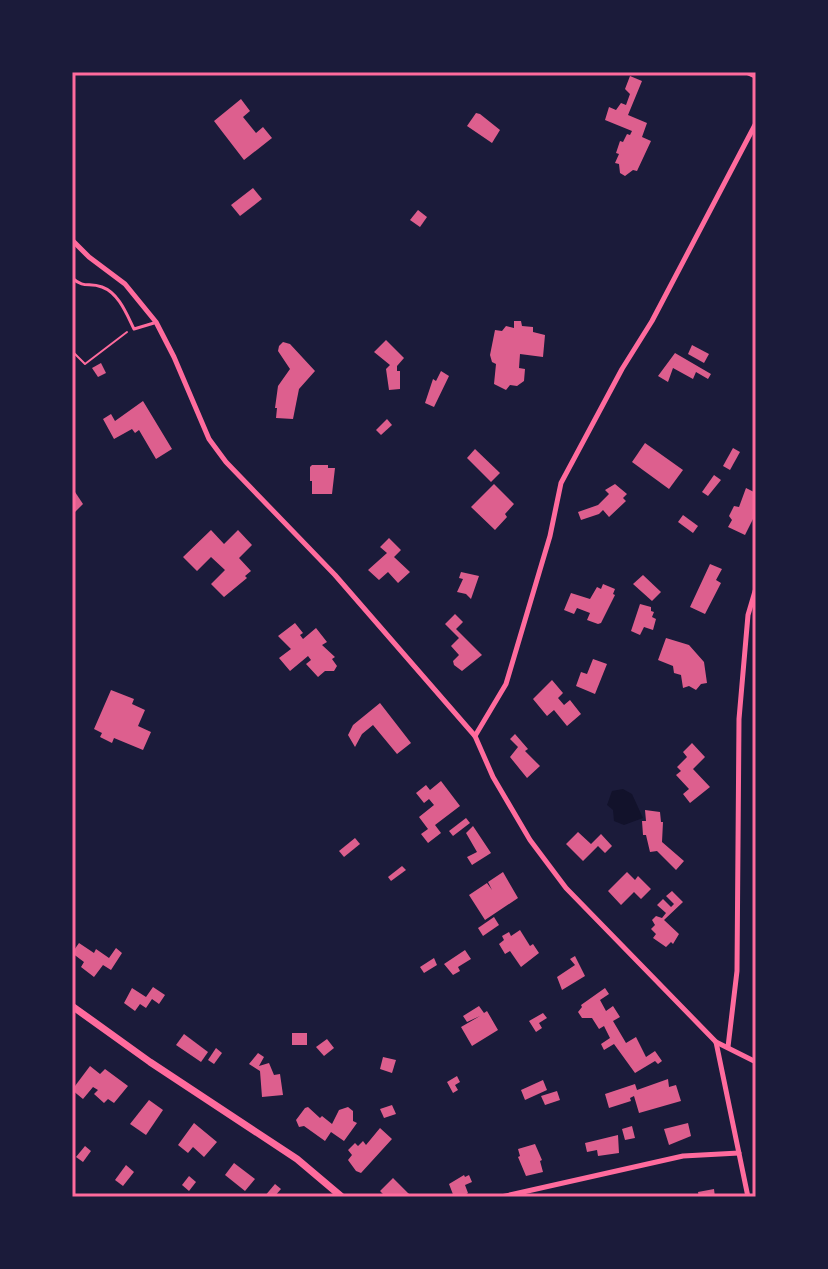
<svg xmlns="http://www.w3.org/2000/svg" width="828" height="1269" font-family="Roboto,sans-serif">
	<style>
		.water { fill: #12122b }
		.building { fill: #dd5f8e }
		.lines { fill: none; stroke-linecap: round; stroke-linejoin: round }
		.path { stroke: #ff6b9d; stroke-width: 2 }
		.service { stroke: #ff6b9d; stroke-width: 3 }
		.minor { stroke: #ff6b9d; stroke-width: 5 }
		.secondary { stroke: #ff6b9d; stroke-width: 7 }
		.neatline { fill: none; stroke: #ff6b9d; stroke-width: 3 }
	</style>
	<rect width="100%" height="100%" fill="#1b1b3a"/>
	<!-- water -->
	<path class="water" d="M 623,789 L 632,794 L 643,818 L 624,825 L 614,821 L 613,810 L 607,805 L 612,791 Z"/>
	<!-- building -->
	<g class="building">
		<path d="M 630,76 L 642,81 L 628,115 L 647,123 L 642,137 L 651,141 L 637,171 L 633,170 L 625,176 L 620,173 L 619,164 L 615,163 L 619,154 L 616,153 L 620,141 L 623,142 L 627,134 L 630,135 L 632,131 L 605,120 L 609,107 L 616,110 L 621,103 L 626,105 L 630,94 L 625,89 Z"/>
		<path d="M 241,99 L 250,111 L 243,117 L 256,133 L 263,127 L 272,138 L 244,160 L 214,121 Z"/>
		<path d="M 476,113 L 480,114 L 500,130 L 492,143 L 467,126 Z"/>
		<path d="M 253,188 L 262,199 L 240,216 L 231,205 Z"/>
		<path d="M 418,210 L 427,217 L 420,227 L 410,220 Z"/>
		<path d="M 514,321 L 521,321 L 522,326 L 533,327 L 533,332 L 545,335 L 543,357 L 520,354 L 519,368 L 525,369 L 524,381 L 517,386 L 510,385 L 506,390 L 494,384 L 496,364 L 492,362 L 490,355 L 495,330 L 502,331 L 506,326 L 514,328 Z"/>
		<path d="M 386,340 L 404,358 L 397,366 L 397,371 L 400,371 L 400,389 L 389,390 L 386,369 L 390,365 L 374,352 Z"/>
		<path d="M 283,342 L 290,344 L 315,371 L 299,389 L 293,419 L 276,418 L 277,408 L 275,408 L 278,386 L 290,369 L 278,351 L 279,346 Z"/>
		<path d="M 692,345 L 709,354 L 704,363 L 688,354 Z"/>
		<path d="M 675,353 L 711,374 L 708,379 L 696,372 L 693,379 L 673,368 L 668,382 L 658,376 Z"/>
		<path d="M 101,363 L 106,373 L 98,377 L 92,368 Z"/>
		<path d="M 441,371 L 449,376 L 434,407 L 425,403 L 433,379 L 436,381 Z"/>
		<path d="M 143,401 L 172,449 L 156,459 L 139,430 L 135,433 L 132,429 L 114,439 L 103,419 L 111,414 L 115,421 Z"/>
		<path d="M 387,419 L 392,425 L 381,435 L 376,430 Z"/>
		<path d="M 645,443 L 683,470 L 669,489 L 632,462 Z"/>
		<path d="M 733,448 L 740,452 L 730,470 L 723,466 Z"/>
		<path d="M 475,449 L 500,473 L 491,482 L 467,458 Z"/>
		<path d="M 312,465 L 328,465 L 328,468 L 335,468 L 332,494 L 312,494 L 312,481 L 310,481 L 310,467 Z"/>
		<path d="M 714,475 L 721,480 L 708,496 L 702,492 Z"/>
		<path d="M 494,484 L 514,504 L 505,514 L 507,517 L 495,530 L 471,507 Z"/>
		<path d="M 615,484 L 627,494 L 623,498 L 626,501 L 609,517 L 603,510 L 599,514 L 581,520 L 578,512 L 598,505 L 609,494 L 605,490 Z"/>
		<path d="M 746,488 L 756,493 L 753,505 L 756,507 L 756,513 L 745,535 L 728,527 L 732,520 L 729,516 L 734,506 L 739,507 Z"/>
		<path d="M 75,492 L 83,504 L 72,515 L 72,496 Z"/>
		<path d="M 683,515 L 698,526 L 693,533 L 678,522 Z"/>
		<path d="M 211,530 L 224,544 L 238,530 L 252,545 L 239,558 L 251,571 L 245,576 L 247,578 L 224,597 L 211,584 L 225,570 L 211,557 L 197,571 L 183,557 Z"/>
		<path d="M 389,538 L 401,550 L 394,557 L 410,572 L 398,583 L 388,572 L 379,580 L 368,570 L 387,553 L 380,547 Z"/>
		<path d="M 710,564 L 722,569 L 716,580 L 721,583 L 705,614 L 690,607 Z"/>
		<path d="M 461,572 L 479,576 L 471,599 L 466,594 L 457,592 L 463,579 L 459,578 Z"/>
		<path d="M 643,575 L 661,592 L 652,601 L 633,584 Z"/>
		<path d="M 603,584 L 615,589 L 613,594 L 615,595 L 601,623 L 598,624 L 587,620 L 590,613 L 577,608 L 574,614 L 564,610 L 571,593 L 590,599 L 597,587 L 601,589 Z"/>
		<path d="M 640,604 L 651,607 L 651,611 L 654,612 L 652,617 L 656,619 L 653,630 L 644,627 L 640,635 L 631,631 Z"/>
		<path d="M 455,614 L 463,622 L 456,629 L 482,655 L 462,671 L 454,665 L 453,661 L 459,655 L 451,646 L 459,638 L 445,624 Z"/>
		<path d="M 295,623 L 303,633 L 300,635 L 303,639 L 316,628 L 327,642 L 322,645 L 335,657 L 332,659 L 337,666 L 334,671 L 325,671 L 318,677 L 306,664 L 311,660 L 308,656 L 290,671 L 279,658 L 291,649 L 278,636 Z"/>
		<path d="M 666,638 L 689,645 L 704,662 L 707,683 L 701,684 L 696,690 L 689,686 L 683,688 L 681,675 L 674,673 L 673,666 L 658,660 Z"/>
		<path d="M 593,659 L 607,664 L 595,694 L 576,686 L 581,672 L 587,674 Z"/>
		<path d="M 552,680 L 563,693 L 558,698 L 564,705 L 570,700 L 581,714 L 567,726 L 554,710 L 547,716 L 533,699 Z"/>
		<path d="M 111,690 L 134,699 L 132,704 L 145,710 L 138,726 L 151,732 L 143,750 L 114,738 L 112,743 L 100,737 L 102,733 L 94,729 Z"/>
		<path d="M 380,703 L 411,743 L 397,754 L 373,725 L 362,734 L 355,747 L 348,735 L 353,725 Z"/>
		<path d="M 515,734 L 528,749 L 525,751 L 540,766 L 527,778 L 510,757 L 518,747 L 510,739 Z"/>
		<path d="M 692,743 L 705,757 L 693,769 L 710,787 L 690,803 L 683,794 L 689,789 L 676,775 L 681,771 L 677,767 L 687,757 L 683,752 Z"/>
		<path d="M 441,781 L 460,806 L 435,825 L 441,833 L 428,843 L 421,834 L 428,829 L 419,817 L 434,805 L 429,799 L 424,803 L 416,793 L 426,785 L 430,790 Z"/>
		<path d="M 645,810 L 660,812 L 661,822 L 663,822 L 662,842 L 684,861 L 676,870 L 657,851 L 650,852 L 646,835 L 643,835 L 642,821 L 646,821 Z"/>
		<path d="M 466,818 L 470,823 L 453,836 L 449,831 Z"/>
		<path d="M 473,826 L 491,853 L 472,865 L 467,857 L 477,852 L 466,833 Z"/>
		<path d="M 578,832 L 591,844 L 601,834 L 612,846 L 605,853 L 598,846 L 583,861 L 566,844 Z"/>
		<path d="M 355,838 L 360,844 L 344,857 L 339,851 Z"/>
		<path d="M 402,866 L 406,870 L 391,881 L 388,877 Z"/>
		<path d="M 503,872 L 518,898 L 485,920 L 469,895 L 487,883 L 492,890 L 488,882 Z"/>
		<path d="M 627,872 L 635,880 L 638,876 L 651,889 L 641,899 L 634,892 L 621,905 L 608,891 Z"/>
		<path d="M 672,891 L 683,902 L 664,920 L 679,934 L 673,944 L 671,942 L 666,947 L 653,938 L 656,934 L 651,929 L 655,925 L 652,920 L 656,916 L 662,918 L 666,913 L 657,905 L 663,899 L 671,907 L 674,904 L 666,896 Z"/>
		<path d="M 494,917 L 499,925 L 483,936 L 478,928 Z"/>
		<path d="M 520,930 L 530,946 L 533,944 L 539,953 L 521,967 L 510,951 L 505,954 L 499,944 L 504,940 L 502,936 L 509,932 L 511,936 Z"/>
		<path d="M 79,943 L 94,953 L 96,949 L 109,958 L 116,948 L 122,953 L 111,970 L 103,965 L 94,977 L 81,967 L 84,962 L 72,953 Z"/>
		<path d="M 465,950 L 471,959 L 458,967 L 460,971 L 453,975 L 444,964 Z"/>
		<path d="M 575,956 L 585,976 L 562,990 L 557,977 L 575,965 L 570,959 Z"/>
		<path d="M 434,958 L 437,965 L 424,973 L 420,967 Z"/>
		<path d="M 153,987 L 165,995 L 159,1004 L 152,999 L 146,1008 L 140,1004 L 135,1011 L 124,1003 L 132,988 L 146,997 Z"/>
		<path d="M 605,988 L 609,994 L 600,1000 L 606,1011 L 613,1006 L 620,1017 L 613,1021 L 626,1043 L 636,1037 L 646,1057 L 655,1051 L 662,1061 L 658,1064 L 655,1061 L 635,1073 L 614,1044 L 604,1050 L 601,1044 L 610,1038 L 604,1026 L 599,1029 L 592,1018 L 582,1018 L 578,1012 L 582,1007 L 581,1005 Z"/>
		<path d="M 479,1006 L 484,1013 L 487,1011 L 498,1030 L 472,1046 L 461,1027 L 480,1016 L 467,1022 L 463,1016 Z"/>
		<path d="M 543,1013 L 547,1018 L 539,1023 L 542,1028 L 536,1032 L 529,1021 Z"/>
		<rect x="292" y="1033" width="15" height="12"/>
		<path d="M 184,1034 L 208,1052 L 201,1062 L 176,1045 Z"/>
		<path d="M 327,1039 L 334,1048 L 324,1056 L 316,1047 Z"/>
		<path d="M 216,1048 L 222,1053 L 214,1064 L 208,1060 Z"/>
		<path d="M 258,1053 L 264,1057 L 259,1066 L 269,1063 L 274,1075 L 280,1074 L 283,1095 L 262,1097 L 260,1071 L 249,1064 Z"/>
		<path d="M 383,1057 L 396,1060 L 392,1073 L 380,1069 Z"/>
		<path d="M 90,1066 L 100,1074 L 105,1069 L 128,1086 L 114,1103 L 108,1099 L 104,1103 L 94,1094 L 98,1090 L 93,1087 L 83,1099 L 72,1090 Z"/>
		<path d="M 457,1076 L 460,1082 L 455,1085 L 458,1090 L 453,1093 L 447,1082 Z"/>
		<path d="M 668,1079 L 669,1087 L 676,1085 L 681,1101 L 639,1113 L 634,1096 L 630,1098 L 631,1101 L 609,1108 L 605,1094 L 635,1084 L 637,1090 Z"/>
		<path d="M 543,1080 L 547,1090 L 525,1100 L 521,1090 Z"/>
		<path d="M 557,1091 L 560,1100 L 545,1105 L 541,1096 Z"/>
		<path d="M 149,1100 L 163,1110 L 146,1135 L 130,1124 Z"/>
		<path d="M 392,1105 L 396,1114 L 384,1118 L 380,1109 Z"/>
		<path d="M 308,1107 L 320,1118 L 322,1116 L 332,1124 L 339,1110 L 348,1107 L 353,1111 L 353,1121 L 357,1123 L 344,1141 L 331,1132 L 325,1141 L 304,1126 L 299,1127 L 296,1120 L 305,1108 Z"/>
		<path d="M 194,1123 L 217,1142 L 204,1157 L 193,1147 L 188,1153 L 178,1145 Z"/>
		<path d="M 688,1123 L 691,1136 L 669,1145 L 664,1129 Z"/>
		<path d="M 632,1126 L 635,1138 L 625,1140 L 622,1129 Z"/>
		<path d="M 380,1128 L 392,1139 L 361,1173 L 356,1171 L 348,1160 L 352,1155 L 348,1150 L 355,1143 L 358,1146 L 363,1141 L 366,1145 Z"/>
		<path d="M 618,1135 L 619,1153 L 598,1156 L 597,1150 L 587,1152 L 585,1143 Z"/>
		<path d="M 535,1144 L 542,1160 L 540,1161 L 543,1172 L 526,1176 L 518,1157 L 520,1156 L 518,1149 Z"/>
		<path d="M 85,1146 L 91,1151 L 83,1162 L 76,1157 Z"/>
		<path d="M 234,1163 L 255,1179 L 245,1191 L 225,1175 Z"/>
		<path d="M 126,1165 L 134,1172 L 123,1186 L 115,1180 Z"/>
		<path d="M 464,1175 L 465,1177 L 469,1175 L 472,1182 L 465,1185 L 468,1193 L 462,1197 L 454,1197 L 449,1184 Z"/>
		<path d="M 189,1176 L 196,1182 L 189,1191 L 182,1185 Z"/>
		<path d="M 393,1178 L 408,1193 L 413,1197 L 386,1197 L 380,1191 Z"/>
		<path d="M 275,1184 L 281,1189 L 274,1197 L 264,1197 Z"/>
		<path d="M 714,1189 L 715,1197 L 699,1197 L 698,1192 Z"/>
	</g>
	<g class="lines">
		<!-- path -->
		<g class="path">
			<path d="M 743,72 L 756,78"/>
			<path d="M 72,351 L 85,364 L 127,332"/>
		</g>
		<!-- service -->
		<path class="service" d="M 72,278 C 85,289 88,282 102,287 C 119,293 127,315 134,329 L 154,323"/>
		<!-- minor -->
		<g class="minor">
			<path d="M 72,240 L 89,257 L 125,284 L 156,322 L 174,357 L 209,439 L 226,462 L 335,575 L 475,736 L 493,777 L 530,840 L 566,888 L 716,1042 L 748,1197"/>
			<path d="M 475,736 L 506,684 L 550,536 L 561,483 L 622,369 L 652,321 L 756,123"/>
			<path d="M 716,1042 L 756,1062"/>
			<path d="M 728,1047 L 737,971 L 739,719 L 748,615 L 756,588"/>
			<path d="M 501,1197 L 683,1156 L 739,1153"/>
		</g>
		<!-- secondary -->
		<path class="secondary" d="M 72,1006 L 150,1062 L 297,1159 L 342,1197"/>
	</g>
	<!-- border -->
	<rect width="828" height="1269" fill="none" stroke="#1b1b3a" stroke-width="148"/>
	<rect x="74" y="74" width="680" height="1121" class="neatline"/>
</svg>
